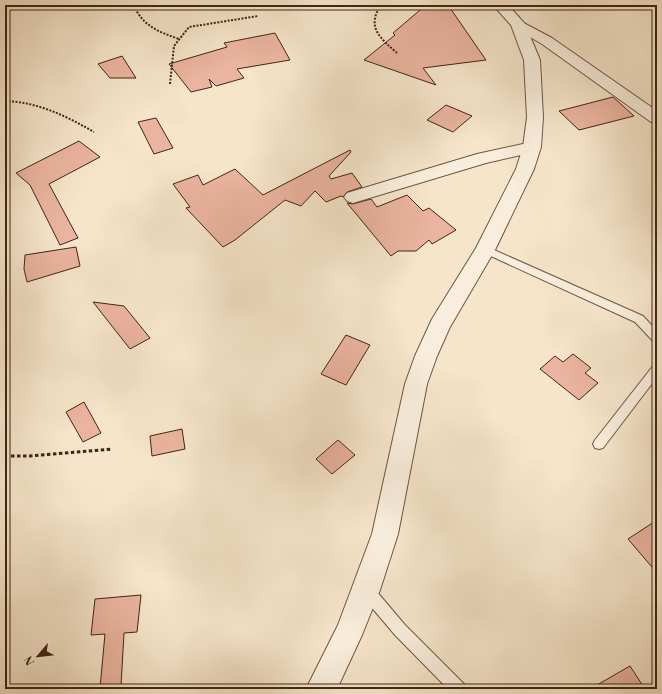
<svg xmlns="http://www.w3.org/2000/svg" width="662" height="694" font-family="'Libre Bodoni',serif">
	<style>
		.building { fill: #ebb4a0; stroke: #402612 }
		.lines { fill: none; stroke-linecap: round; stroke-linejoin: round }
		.service-casing { stroke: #6e5640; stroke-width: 2 }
		.minor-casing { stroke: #6e5640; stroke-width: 2 }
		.tertiary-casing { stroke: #6e5640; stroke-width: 2 }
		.path-far1 { stroke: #402612; stroke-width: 2; stroke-dasharray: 2 1.5; stroke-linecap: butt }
		.path { stroke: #402612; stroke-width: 3; stroke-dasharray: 3.5 2.5; stroke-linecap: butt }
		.service { fill: #f9eedd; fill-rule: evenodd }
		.minor { fill: #f9eedd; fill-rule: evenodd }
		.tertiary { fill: #f9eedd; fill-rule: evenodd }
	</style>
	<rect width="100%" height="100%" fill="#f6e5cb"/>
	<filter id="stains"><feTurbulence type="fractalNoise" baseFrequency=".005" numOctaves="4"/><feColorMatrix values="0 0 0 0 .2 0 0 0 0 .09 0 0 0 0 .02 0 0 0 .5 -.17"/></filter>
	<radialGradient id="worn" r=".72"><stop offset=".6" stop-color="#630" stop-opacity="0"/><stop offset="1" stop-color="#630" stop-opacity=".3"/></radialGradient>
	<!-- building -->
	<g class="building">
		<path d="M 426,5 L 439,5 L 441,7 L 448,5 L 486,60 L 423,68 L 436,85 L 364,60 L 395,35 L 393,33 Z"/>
		<path d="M 275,33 L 290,60 L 237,69 L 244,78 L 216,86 L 209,79 L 212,87 L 191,92 L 169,64 L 227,47 L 224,43 Z"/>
		<path d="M 122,56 L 136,78 L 110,78 L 98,64 Z"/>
		<path d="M 613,97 L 634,116 L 579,130 L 559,111 Z"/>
		<path d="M 446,105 L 472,116 L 453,132 L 427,120 Z"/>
		<path d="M 156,118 L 173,148 L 154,154 L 138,122 Z"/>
		<path d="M 79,141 L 100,157 L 49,184 L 78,238 L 60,245 L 30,185 L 16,173 Z"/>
		<path d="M 350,150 L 351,152 L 329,176 L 331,179 L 352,173 L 362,187 L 347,192 L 343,197 L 341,196 L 326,202 L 315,191 L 301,206 L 285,200 L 235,240 L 223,247 L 186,208 L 190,207 L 173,184 L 198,175 L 203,185 L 235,169 L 263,195 Z"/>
		<path d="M 407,195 L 423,211 L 429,208 L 456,230 L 432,244 L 429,240 L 416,251 L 398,251 L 391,256 L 347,203 L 353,204 L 371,199 L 377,207 Z"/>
		<path d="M 76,247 L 80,266 L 27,282 L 24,269 L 25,255 Z"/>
		<path d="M 93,302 L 124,306 L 150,338 L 130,349 Z"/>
		<path d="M 346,335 L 370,345 L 346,385 L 321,374 Z"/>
		<path d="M 573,354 L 591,368 L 585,373 L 598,383 L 579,400 L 540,369 L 555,356 L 563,362 Z"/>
		<path d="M 84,402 L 101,433 L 83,442 L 66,412 Z"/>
		<path d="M 182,429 L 185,449 L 152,456 L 150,436 Z"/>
		<path d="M 338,440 L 355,455 L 332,474 L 316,459 Z"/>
		<path d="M 657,520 L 657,573 L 628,539 Z"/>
		<path d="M 141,595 L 137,632 L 124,633 L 121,686 L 100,688 L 105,634 L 91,635 L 95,599 Z"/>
		<path d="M 630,666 L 645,689 L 590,689 Z"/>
	</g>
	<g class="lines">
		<defs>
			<g id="service">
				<path d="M 485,246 L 643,316 L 657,331 L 657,342 L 653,341 L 635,322 L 482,252 L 480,250 L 482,248 Z"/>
				<path d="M 657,364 L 657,377 L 603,448 L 599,449 L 595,448 L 593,444 L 595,440 L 653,366 Z"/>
				<path d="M 367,584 L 372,586 L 405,625 L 464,684 L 467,689 L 448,689 L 395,635 L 362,596 L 360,591 L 362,586 Z"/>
			</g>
			<g id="minor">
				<path d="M 518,20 L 552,38 L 657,111 L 657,124 L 651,122 L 542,44 L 513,27 L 511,24 L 513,21 Z"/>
				<path d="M 532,142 L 538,143 L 541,147 L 538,151 L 486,163 L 353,203 L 347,201 L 344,197 L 347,193 L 477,154 Z"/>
			</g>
			<path id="tertiary" d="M 493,5 L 508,5 L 525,24 L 540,60 L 543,117 L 541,147 L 534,169 L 495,250 L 450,327 L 437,356 L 427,384 L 398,534 L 380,590 L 362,635 L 337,689 L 306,689 L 338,625 L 372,534 L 405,384 L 415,356 L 432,319 L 476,248 L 516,169 L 523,147 L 527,117 L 524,60 L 511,25 Z"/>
		</defs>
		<!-- service casing -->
		<use href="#service" class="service-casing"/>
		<!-- minor casing -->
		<use href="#minor" class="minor-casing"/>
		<!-- tertiary casing -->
		<use href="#tertiary" class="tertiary-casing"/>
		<!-- path-far1 -->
		<g class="path-far1">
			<path d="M 134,5 C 142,26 159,32 179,39"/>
			<path d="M 381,5 C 366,27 380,38 397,53"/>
			<path d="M 170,84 L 174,46 L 189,27 L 258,16"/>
			<path d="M 5,101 C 38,102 66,116 94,132"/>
		</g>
		<!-- path -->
		<path class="path" d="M 5,456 L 30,456 L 112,449"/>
		<!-- service -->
		<use href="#service" class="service"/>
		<!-- minor -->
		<use href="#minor" class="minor"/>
		<!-- tertiary -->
		<use href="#tertiary" class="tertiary"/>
	</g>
	<!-- margin -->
	<rect width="662" height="694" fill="none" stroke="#f6e5cb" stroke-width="20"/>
	<rect x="6" y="6" width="650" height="682" fill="none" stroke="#402612" stroke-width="2"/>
	<rect x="10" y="10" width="642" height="674" fill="none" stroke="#402612"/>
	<!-- north arrow -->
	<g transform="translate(38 656) rotate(242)" stroke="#f9eedd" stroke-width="3" paint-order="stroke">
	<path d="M0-3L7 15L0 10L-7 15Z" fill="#402612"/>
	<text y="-6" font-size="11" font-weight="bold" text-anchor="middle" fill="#402612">N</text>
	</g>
	<rect width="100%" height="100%" filter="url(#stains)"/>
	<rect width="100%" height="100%" fill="url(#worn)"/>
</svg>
